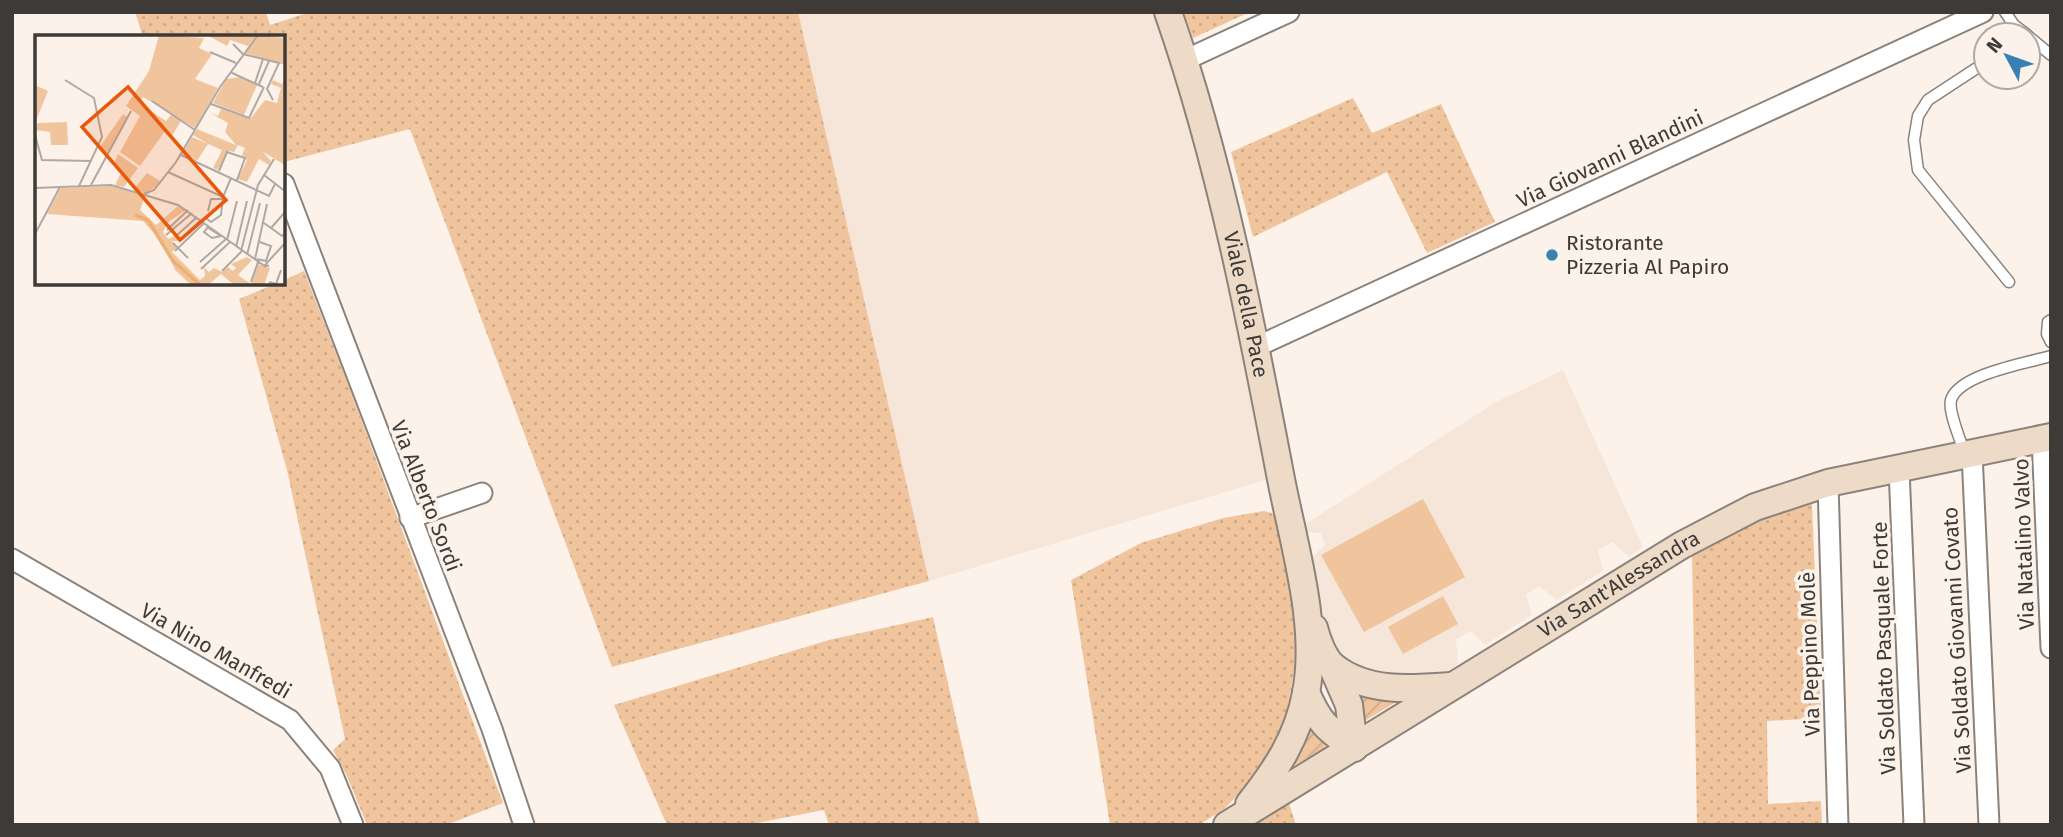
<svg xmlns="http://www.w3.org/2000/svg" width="2063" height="837" font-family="'Fira Sans',sans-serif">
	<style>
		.built { fill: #f5e6d9 }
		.grass { fill: url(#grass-dots) }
		.garden { fill: url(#garden-furrows) }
		.pitch { fill: #f0c59e }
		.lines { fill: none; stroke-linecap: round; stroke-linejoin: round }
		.lane-casing { stroke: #8b837b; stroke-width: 13 }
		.street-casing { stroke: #8b837b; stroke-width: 23 }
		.secondary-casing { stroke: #8b837b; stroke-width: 30 }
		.lane { stroke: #fff; stroke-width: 10 }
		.street { stroke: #fff; stroke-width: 19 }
		.secondary { stroke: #eddac7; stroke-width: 26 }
		.poi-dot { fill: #3980b5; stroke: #fcf2ea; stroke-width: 2.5 }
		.labels { text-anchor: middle; stroke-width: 7; stroke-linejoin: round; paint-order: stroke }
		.street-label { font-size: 21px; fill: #3d3a37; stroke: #fcf2ea }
		.poi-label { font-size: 21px; fill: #3d3a37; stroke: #fcf2ea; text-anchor: start }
		.inset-river { fill: none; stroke: #efaf72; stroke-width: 3.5 }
		.inset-road { fill: none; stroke: #b0a8a2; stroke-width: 2 }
		.view { fill: #e8590c; fill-opacity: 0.15; stroke: #e8590c; stroke-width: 3.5 }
		.inset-edge { fill: none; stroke: #3d3a37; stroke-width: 3.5 }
	</style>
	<defs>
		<pattern id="grass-dots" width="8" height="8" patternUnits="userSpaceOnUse" patternTransform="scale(1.75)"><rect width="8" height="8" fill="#f0c59e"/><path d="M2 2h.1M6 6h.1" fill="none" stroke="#cfaa89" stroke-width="1.8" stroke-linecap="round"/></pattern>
		<pattern id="garden-furrows" width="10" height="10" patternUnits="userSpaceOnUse" patternTransform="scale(1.75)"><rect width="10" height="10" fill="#f0c59e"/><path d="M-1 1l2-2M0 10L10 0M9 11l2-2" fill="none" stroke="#cfaa89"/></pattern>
	</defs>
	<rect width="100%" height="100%" fill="#fcf2ea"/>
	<!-- built -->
	<g class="built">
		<path d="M 798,12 L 1154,12 L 1202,157 L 1215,204 L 1269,479 L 929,581 Z"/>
		<path d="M 1563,370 L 1643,547 L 1629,557 L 1612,542 L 1598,550 L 1603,571 L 1557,600 L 1539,586 L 1526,595 L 1532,615 L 1485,645 L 1471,631 L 1456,639 L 1458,664 L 1448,671 L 1428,678 L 1403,682 L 1365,671 L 1351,662 L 1339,651 L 1323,621 L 1311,558 L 1325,545 L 1321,533 L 1306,532 L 1304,525 L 1496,402 Z"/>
	</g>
	<!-- grass -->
	<g class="grass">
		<path d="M 135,12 L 266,12 L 270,25 L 310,12 L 798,12 L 929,581 L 612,667 L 410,129 L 284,162 L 284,37 L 143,37 Z"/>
		<path d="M 1184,12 L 1250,12 L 1193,38 Z"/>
		<path d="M 1353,98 L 1372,133 L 1441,104 L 1495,222 L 1427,253 L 1387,172 L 1253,237 L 1231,152 Z"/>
		<path d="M 304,271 L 347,381 L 503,803 L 446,825 L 367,825 L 347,776 L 333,750 L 345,739 L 287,470 L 239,299 L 275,284 L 284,284 L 284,280 Z"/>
		<path d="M 1812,504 L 1821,718 L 1767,721 L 1768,804 L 1821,801 L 1822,825 L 1697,825 L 1692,552 L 1737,527 Z"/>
		<path d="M 1264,511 L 1275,514 L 1295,617 L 1295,666 L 1283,734 L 1260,773 L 1224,809 L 1199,825 L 1110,825 L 1071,580 L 1141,543 L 1223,518 Z"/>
		<path d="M 933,617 L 980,825 L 829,825 L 824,810 L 747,825 L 667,825 L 614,705 L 829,640 Z"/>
		<path d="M 1289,803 L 1296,825 L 1254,825 Z"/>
	</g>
	<!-- garden -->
	<g class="garden">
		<path d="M 1352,688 L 1373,697 L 1398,701 L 1363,722 Z"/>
		<path d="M 1313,724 L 1328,740 L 1325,748 L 1286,770 L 1306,727 Z"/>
	</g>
	<!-- pitch -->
	<g class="pitch">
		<path d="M 1423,499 L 1465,577 L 1364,632 L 1321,555 Z"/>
		<path d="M 1443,596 L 1458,624 L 1403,654 L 1388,627 Z"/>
	</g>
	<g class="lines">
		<defs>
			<g id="lane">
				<path d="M 2005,12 L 2014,25 L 2027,35"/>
				<path d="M 2028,36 L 2051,55"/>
				<path d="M 1986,62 L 1928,100 L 1918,116 L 1914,140 L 1918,170 L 2009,282"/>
				<path d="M 2051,320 L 2048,322 L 2047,334 L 2051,342"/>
				<path d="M 1965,454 C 1961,441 1948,412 1951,400 C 1959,374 2027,363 2051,356"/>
			</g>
			<g id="street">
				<path d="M 1185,60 L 1289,12"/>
				<path d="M 284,184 L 492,729 L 524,825"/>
				<path d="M 1256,347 L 1983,12"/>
				<path d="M 2042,438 L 2051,648"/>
				<path d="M 1972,453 L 1989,825"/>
				<path d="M 1899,469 L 1914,825"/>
				<path d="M 1828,483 L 1838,825"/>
				<path d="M 410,518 L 482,493"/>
				<path d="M 12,559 L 290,720 L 330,768 L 353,825"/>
			</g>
			<g id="secondary">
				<path id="s1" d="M 1168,12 C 1221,164 1251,322 1281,479 C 1294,546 1319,625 1306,693 C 1298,737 1276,770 1249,804"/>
				<path d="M 1314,628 C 1317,640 1324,659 1334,667 C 1367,693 1411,689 1450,686"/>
				<path d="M 1332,666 L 1349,705 L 1354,748"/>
				<path d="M 1306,692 C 1319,723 1327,729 1354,748"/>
				<path id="s2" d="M 1227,825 L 1682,545 L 1755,507 L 1828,483 L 2051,437"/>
			</g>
		</defs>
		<!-- lane casing -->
		<use href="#lane" class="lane-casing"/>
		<!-- street casing -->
		<use href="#street" class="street-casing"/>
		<!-- secondary casing -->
		<use href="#secondary" class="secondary-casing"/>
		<!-- lane -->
		<use href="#lane" class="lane"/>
		<!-- street -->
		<use href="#street" class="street"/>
		<!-- secondary -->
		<use href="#secondary" class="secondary"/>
	</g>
	<!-- markers -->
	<circle class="poi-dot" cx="1552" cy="255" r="7"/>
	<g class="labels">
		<!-- street labels -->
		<g class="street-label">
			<text transform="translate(1610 159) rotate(-25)" y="7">Via Giovanni Blandini</text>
			<text dy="7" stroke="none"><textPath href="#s1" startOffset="303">Viale della Pace</textPath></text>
			<text transform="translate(426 496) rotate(69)" y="7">Via Alberto Sordi</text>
			<text transform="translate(2024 544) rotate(-92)" y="7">Via Natalino Valvo</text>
			<text dy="7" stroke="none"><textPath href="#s2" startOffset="460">Via Sant'Alessandra</textPath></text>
			<text transform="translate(1957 640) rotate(-93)" y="7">Via Soldato Giovanni Covato</text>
			<text transform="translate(1884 648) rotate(-92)" y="7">Via Soldato Pasquale Forte</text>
			<text transform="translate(216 651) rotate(30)" y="7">Via Nino Manfredi</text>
			<text transform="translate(1810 654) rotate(-92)" y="7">Via Peppino Molè</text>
		</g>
		<!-- poi labels -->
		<g class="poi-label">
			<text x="1566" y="250">Ristorante<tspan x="1566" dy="24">Pizzeria Al Papiro</tspan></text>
		</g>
	</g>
	<!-- overview -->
	<g transform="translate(35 35)">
		<rect width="250" height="250" fill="#fcf2ea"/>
		<path d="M 124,0 L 169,3 L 164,13 L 177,19 L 160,44 L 183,53 L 160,93 L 108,62 L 104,68 L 131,86 L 136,80 L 146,86 L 137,101 L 130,96 L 105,131 L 85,117 L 105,81 L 91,71 L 114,36 ZM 172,0 L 222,0 L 213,11 L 195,5 L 192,11 ZM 224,0 L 250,3 L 250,30 L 210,18 ZM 205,42 L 222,50 L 209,80 L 178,68 L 191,44 ZM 250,43 L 250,130 L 228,117 L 236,126 L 234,130 L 224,124 L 212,147 L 203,144 L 212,125 L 207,120 L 210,113 L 203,110 L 199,117 L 194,116 L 183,135 L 178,133 L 187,115 L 173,109 L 162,126 L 147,119 L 157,102 L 173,109 L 158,100 L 162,94 L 201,110 L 190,97 L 193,88 L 175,78 L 183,81 L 186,74 L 215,84 L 230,65 L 242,68 L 246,53 L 236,49 L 238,45 L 247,49 ZM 0,50 L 13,56 L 0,88 ZM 88,79 L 92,82 L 73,118 L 64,113 ZM 32,87 L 33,110 L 16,110 L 15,97 L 0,95 L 3,88 ZM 83,119 L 103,133 L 89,152 L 80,150 L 87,136 L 79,129 ZM 112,138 L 125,146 L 120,152 L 110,158 L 98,155 ZM 76,151 L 110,161 L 105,175 L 121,190 L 143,171 L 151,175 L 133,187 L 128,197 L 133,204 L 140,201 L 145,206 L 137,206 L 142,213 L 137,217 L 165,245 L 170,241 L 169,232 L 174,237 L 179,233 L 187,237 L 193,232 L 198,236 L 201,233 L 196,229 L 212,222 L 217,225 L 203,240 L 216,249 L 223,229 L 235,233 L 229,250 L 199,250 L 186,239 L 173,250 L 156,250 L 140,235 L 128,208 L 108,186 L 12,179 L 26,153 Z" fill="#f0c59e"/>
		<path class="inset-river" d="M 100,180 L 113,185 L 138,226 L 165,250"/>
		<path class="inset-road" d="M 198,9 L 208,19 L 244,28 L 232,54 L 238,65M 175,17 L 201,28M 195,37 L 228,52M 30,45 L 59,63 L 67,102 L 44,151M 220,48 L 228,24M 224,49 L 234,26M 117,66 L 160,95M 176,69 L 214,83 L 229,52M 0,100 L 7,125 L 56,126M 146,120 L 234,161 L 240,149M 184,136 L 192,117 L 210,123 L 202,145M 133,137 L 188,162M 229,140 L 251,157M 56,150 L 96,76M 0,153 L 76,150 L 143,170 L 231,232M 109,159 L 119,155 L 141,127 L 185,52 L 223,0M 173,176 L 176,164 L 187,164M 174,180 L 171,183 L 176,187 L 186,180 L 188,162 L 196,143M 162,182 L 141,201 L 145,205 L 166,185M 229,188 L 247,201 L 251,196M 173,192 L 175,194 L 186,201 L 177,203 L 169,197 ZM 236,193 L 251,176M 132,195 L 153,175M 0,199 L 25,152M 131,200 L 157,178M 192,205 L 202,166M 138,208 L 153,223M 201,212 L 212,166M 140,216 L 169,188M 206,216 L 223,150 L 239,124M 212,220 L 225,168M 220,224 L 232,169M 222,224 L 231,226 L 236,211 L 225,207M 165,227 L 191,204M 234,231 L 230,230 L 251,207M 166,234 L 195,207M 187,236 L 207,216M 216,247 L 223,227M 234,247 L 241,249 L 246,235"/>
		<path class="view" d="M 93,52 L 191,165 L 145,205 L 47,92 Z"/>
		<rect width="250" height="250" class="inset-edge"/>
	</g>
	<!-- border -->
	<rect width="2063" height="837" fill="none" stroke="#3d3a37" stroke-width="28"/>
	<!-- north arrow -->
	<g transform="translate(2007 56) rotate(311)"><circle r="33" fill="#fcf2ea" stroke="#b0a8a2" stroke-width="2"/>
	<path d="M0-5L12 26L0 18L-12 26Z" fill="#3980b5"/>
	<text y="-10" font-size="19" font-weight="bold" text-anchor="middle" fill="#3d3a37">N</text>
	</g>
</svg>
